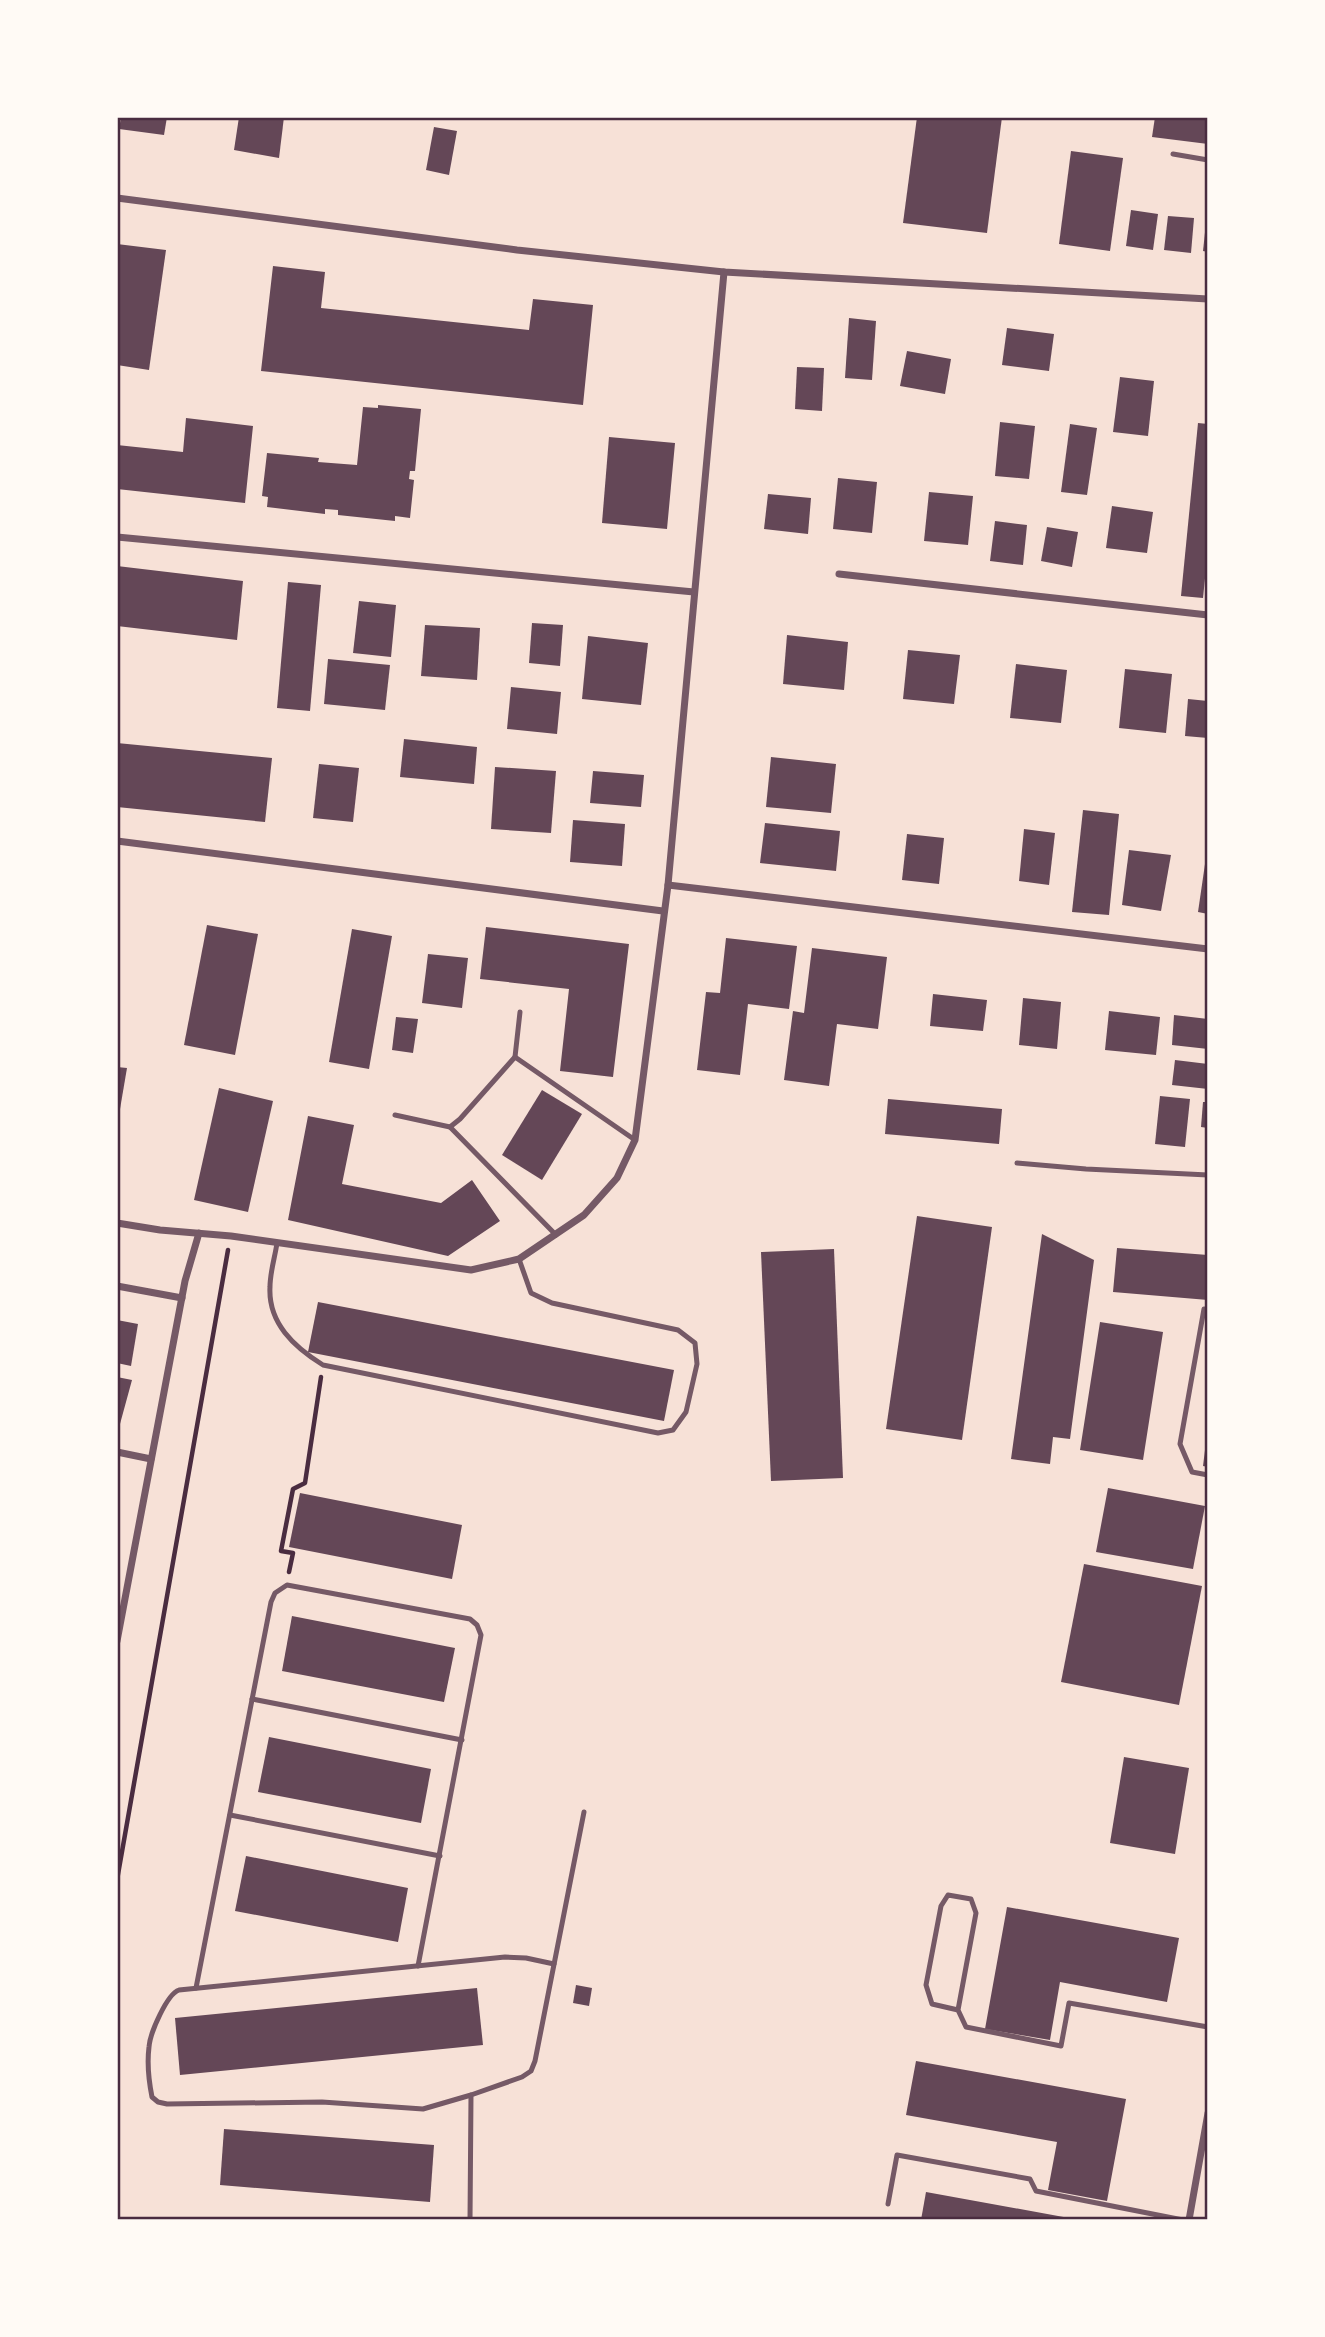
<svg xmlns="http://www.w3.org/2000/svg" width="1325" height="2337" font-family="'Golos Text',sans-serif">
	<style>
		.building { fill: #644757 }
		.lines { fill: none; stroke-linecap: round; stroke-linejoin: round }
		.path { stroke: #4a2c40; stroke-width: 4.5 }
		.service { stroke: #755966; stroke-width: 5 }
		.minor { stroke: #755966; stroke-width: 7 }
		.neatline { fill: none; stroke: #4a2c40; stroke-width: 2.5 }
	</style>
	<rect width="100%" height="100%" fill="#f7e1d7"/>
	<!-- building -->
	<g class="building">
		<path d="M 121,117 L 167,117 L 164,135 L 119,129 Z"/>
		<path d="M 239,117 L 284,117 L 279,158 L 234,150 Z"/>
		<path d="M 917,117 L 1002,117 L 987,233 L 903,223 Z"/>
		<path d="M 1155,117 L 1208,117 L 1208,144 L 1152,137 Z"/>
		<path d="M 434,127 L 457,131 L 449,175 L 426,170 Z"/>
		<path d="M 1071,151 L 1123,158 L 1110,251 L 1059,244 Z"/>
		<path d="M 1131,210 L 1158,214 L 1153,250 L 1126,246 Z"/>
		<path d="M 1168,216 L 1194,218 L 1191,253 L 1164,250 Z"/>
		<path d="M 1206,223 L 1208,223 L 1208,252 L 1203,251 Z"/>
		<path d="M 117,244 L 166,250 L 149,370 L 117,365 Z"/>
		<path d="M 273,266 L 325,272 L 321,308 L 529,330 L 533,299 L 593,305 L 583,405 L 261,371 Z"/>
		<path d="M 849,318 L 876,321 L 872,380 L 845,378 Z"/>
		<path d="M 1007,328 L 1054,334 L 1049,371 L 1002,365 Z"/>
		<path d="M 907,351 L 951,359 L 945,394 L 900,386 Z"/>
		<path d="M 797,367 L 824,368 L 822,411 L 795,409 Z"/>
		<path d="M 1120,377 L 1154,381 L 1148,436 L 1113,432 Z"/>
		<path d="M 378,405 L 421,409 L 415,471 L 410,471 L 409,479 L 414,480 L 410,518 L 395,516 L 395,521 L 338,515 L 338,510 L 325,509 L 325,514 L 267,507 L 268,497 L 262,496 L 267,453 L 319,458 L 318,462 L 357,465 L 363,407 L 378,408 Z"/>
		<path d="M 186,418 L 253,426 L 245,503 L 117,489 L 117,445 L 183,452 Z"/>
		<path d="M 1000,422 L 1035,426 L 1029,479 L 995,476 Z"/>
		<path d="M 1198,423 L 1208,424 L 1208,549 L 1203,598 L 1181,596 Z"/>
		<path d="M 1070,424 L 1097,428 L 1087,495 L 1061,492 Z"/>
		<path d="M 609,437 L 675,443 L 667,529 L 602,523 Z"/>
		<path d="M 838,478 L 877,482 L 872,533 L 833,529 Z"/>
		<path d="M 929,492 L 973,496 L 968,545 L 924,541 Z"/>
		<path d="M 768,494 L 811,498 L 808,534 L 764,529 Z"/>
		<path d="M 1112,506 L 1153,512 L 1147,553 L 1106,548 Z"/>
		<path d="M 995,521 L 1027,525 L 1023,565 L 990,561 Z"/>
		<path d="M 1047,527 L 1078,532 L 1072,567 L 1041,561 Z"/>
		<path d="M 117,566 L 243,581 L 237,640 L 117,626 Z"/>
		<path d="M 288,582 L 321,585 L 310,711 L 277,708 Z"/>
		<path d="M 359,601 L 396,605 L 391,657 L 353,653 Z"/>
		<path d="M 532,623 L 563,625 L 560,666 L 529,663 Z"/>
		<path d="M 425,625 L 480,628 L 477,680 L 421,676 Z"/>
		<path d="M 787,635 L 848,642 L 844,690 L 783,684 Z"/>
		<path d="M 588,636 L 648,643 L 641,705 L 582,699 Z"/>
		<path d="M 908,650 L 960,655 L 954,704 L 903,699 Z"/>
		<path d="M 328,659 L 390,665 L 385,710 L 324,704 Z"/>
		<path d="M 1016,664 L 1067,670 L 1061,723 L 1010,718 Z"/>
		<path d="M 1125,669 L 1172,674 L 1166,733 L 1119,728 Z"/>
		<path d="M 511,687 L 561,692 L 557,734 L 507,729 Z"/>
		<path d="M 1188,699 L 1208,701 L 1208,738 L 1185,736 Z"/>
		<path d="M 404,739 L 477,747 L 474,784 L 400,777 Z"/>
		<path d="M 117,743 L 272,758 L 265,822 L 117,807 Z"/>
		<path d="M 771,757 L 836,764 L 831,813 L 766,807 Z"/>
		<path d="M 319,764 L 359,768 L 353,822 L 313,818 Z"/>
		<path d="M 495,767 L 556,771 L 551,833 L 491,829 Z"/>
		<path d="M 593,771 L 644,775 L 641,807 L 590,803 Z"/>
		<path d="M 1083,810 L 1119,814 L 1109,915 L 1072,912 Z"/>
		<path d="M 573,820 L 625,824 L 622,866 L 570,862 Z"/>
		<path d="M 765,823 L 840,831 L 836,871 L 760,863 Z"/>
		<path d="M 1024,829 L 1055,833 L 1049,885 L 1019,881 Z"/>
		<path d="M 907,834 L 944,838 L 939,884 L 902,880 Z"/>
		<path d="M 1129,850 L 1171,855 L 1161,911 L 1122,905 Z"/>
		<path d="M 1205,864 L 1208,865 L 1208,914 L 1198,912 Z"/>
		<path d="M 207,925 L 258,934 L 235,1055 L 184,1045 Z"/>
		<path d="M 486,927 L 629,944 L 613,1077 L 560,1071 L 569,989 L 480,979 Z"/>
		<path d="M 352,929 L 392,936 L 369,1069 L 329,1062 Z"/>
		<path d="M 726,938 L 797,946 L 789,1009 L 748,1004 L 740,1075 L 697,1070 L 706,992 L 720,993 Z"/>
		<path d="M 812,948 L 887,957 L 878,1029 L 837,1024 L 829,1086 L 784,1080 L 793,1011 L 804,1013 Z"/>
		<path d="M 428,954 L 468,958 L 462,1008 L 422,1003 Z"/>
		<path d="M 933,994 L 987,1000 L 983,1031 L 930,1026 Z"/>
		<path d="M 1023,998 L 1061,1002 L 1057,1049 L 1019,1045 Z"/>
		<path d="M 1109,1011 L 1160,1017 L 1156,1055 L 1105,1050 Z"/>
		<path d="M 1174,1015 L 1208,1019 L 1208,1049 L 1172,1045 Z"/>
		<path d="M 396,1017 L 418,1019 L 413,1053 L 392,1050 Z"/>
		<path d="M 1175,1060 L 1208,1064 L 1208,1089 L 1172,1085 Z"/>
		<path d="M 117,1067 L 127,1068 L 119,1115 L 117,1115 Z"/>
		<path d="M 219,1088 L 273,1101 L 248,1212 L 194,1200 Z"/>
		<path d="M 542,1090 L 582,1114 L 542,1180 L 502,1155 Z"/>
		<path d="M 1160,1096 L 1190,1099 L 1185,1147 L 1155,1144 Z"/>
		<path d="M 888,1099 L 1002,1109 L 999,1144 L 885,1134 Z"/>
		<path d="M 1203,1102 L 1208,1102 L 1208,1128 L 1201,1127 Z"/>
		<path d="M 308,1116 L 354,1125 L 342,1184 L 441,1203 L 472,1180 L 500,1221 L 448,1256 L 288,1220 Z"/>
		<path d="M 917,1216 L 992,1227 L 962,1440 L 886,1429 Z"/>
		<path d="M 1042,1234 L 1094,1260 L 1070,1439 L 1053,1437 L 1050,1464 L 1011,1459 Z"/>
		<path d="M 1117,1248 L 1208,1255 L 1208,1300 L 1113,1292 Z"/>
		<path d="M 834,1249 L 843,1478 L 771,1481 L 761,1252 Z"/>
		<path d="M 318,1302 L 674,1370 L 664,1421 L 308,1352 Z"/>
		<path d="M 117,1320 L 138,1324 L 131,1366 L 117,1363 Z"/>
		<path d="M 1100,1322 L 1163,1332 L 1143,1460 L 1080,1450 Z"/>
		<path d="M 117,1377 L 132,1380 L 120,1424 L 117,1424 Z"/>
		<path d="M 1206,1442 L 1208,1442 L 1208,1467 L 1203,1466 Z"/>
		<path d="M 1108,1488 L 1205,1506 L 1193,1569 L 1096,1552 Z"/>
		<path d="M 300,1493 L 462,1525 L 452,1579 L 289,1547 Z"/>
		<path d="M 1084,1564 L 1202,1586 L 1179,1705 L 1061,1682 Z"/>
		<path d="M 292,1616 L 455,1648 L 444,1702 L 282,1671 Z"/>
		<path d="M 269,1737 L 431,1769 L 421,1823 L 258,1792 Z"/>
		<path d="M 1124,1757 L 1189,1768 L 1175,1854 L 1110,1843 Z"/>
		<path d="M 246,1856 L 408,1888 L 398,1942 L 235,1911 Z"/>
		<path d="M 1007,1907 L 1179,1938 L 1167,2002 L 1060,1982 L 1050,2040 L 985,2029 Z"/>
		<path d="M 576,1985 L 592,1988 L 589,2006 L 573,2003 Z"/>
		<path d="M 477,1988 L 483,2045 L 180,2075 L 175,2018 Z"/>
		<path d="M 916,2061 L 1126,2099 L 1107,2201 L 1048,2190 L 1057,2142 L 906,2115 Z"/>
		<path d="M 224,2129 L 434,2145 L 430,2202 L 220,2185 Z"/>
		<path d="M 926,2192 L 1069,2218 L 1069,2220 L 921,2220 Z"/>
	</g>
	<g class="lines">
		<!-- path -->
		<g class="path">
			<path d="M 289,1572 L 293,1553 L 281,1551 L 293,1489 L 305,1483 L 321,1377"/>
			<path d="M 117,1880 L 228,1250"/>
		</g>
		<!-- service -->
		<g class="service">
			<path d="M 1173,154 L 1208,160"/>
			<path d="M 515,1057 L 520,1012"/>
			<path d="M 395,1115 L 450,1127"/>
			<path d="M 1017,1163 L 1086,1169 L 1208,1175"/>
			<path d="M 556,1235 L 450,1127 L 460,1119 L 515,1057 L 635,1140"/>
			<path d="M 277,1243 C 275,1257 270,1272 270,1287 C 268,1323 294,1347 323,1365 L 658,1433 L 673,1430 L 686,1412 L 697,1364 L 695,1343 L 678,1330 L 552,1303 L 531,1293 L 519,1259"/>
			<path d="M 1204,1309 L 1180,1444 L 1192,1472 L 1208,1475"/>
			<path d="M 252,1699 L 462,1740"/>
			<path d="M 230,1815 L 440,1856"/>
			<path d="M 196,1988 L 271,1602 L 275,1593 L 287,1585 L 470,1619 L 477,1625 L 481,1635 L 418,1966"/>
			<path d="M 958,2010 L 932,2004 L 926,1985 L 941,1906 L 948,1895 L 971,1899 L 976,1913 L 958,2010 L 966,2027 L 1061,2046 L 1069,2003 L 1208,2027"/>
			<path d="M 471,2095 L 423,2109 L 322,2102 L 167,2104 L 158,2102 L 152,2097 C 149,2082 147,2063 149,2047 C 150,2033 167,1994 179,1990 L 505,1957 L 526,1958 L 554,1964"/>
			<path d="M 888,2204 L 897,2155 L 1030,2179 L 1036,2191 L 1183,2220"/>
			<path d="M 470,2220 L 471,2095 L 522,2077 L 531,2071 L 535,2061 L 584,1812"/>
		</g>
		<!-- minor -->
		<g class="minor">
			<path d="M 117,198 L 517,250 L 724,272 L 1208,299"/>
			<path d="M 117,537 L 694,592"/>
			<path d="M 839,574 L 1208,615"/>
			<path d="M 117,841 L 663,911"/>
			<path d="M 668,885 L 1208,949"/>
			<path d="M 117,1223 L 160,1230 L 231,1236 L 471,1270 L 519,1259 L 584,1215 L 617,1178 L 635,1140 L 668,885 L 724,272"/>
			<path d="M 117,1286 L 182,1298"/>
			<path d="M 117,1452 L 151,1459"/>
			<path d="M 117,1641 L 185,1281 L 199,1233"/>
			<path d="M 1189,2220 L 1208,2113"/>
		</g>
	</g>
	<!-- border -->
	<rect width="1325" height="2337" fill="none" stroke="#fffaf5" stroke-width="238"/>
	<rect x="119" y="119" width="1087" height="2099" class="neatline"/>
</svg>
